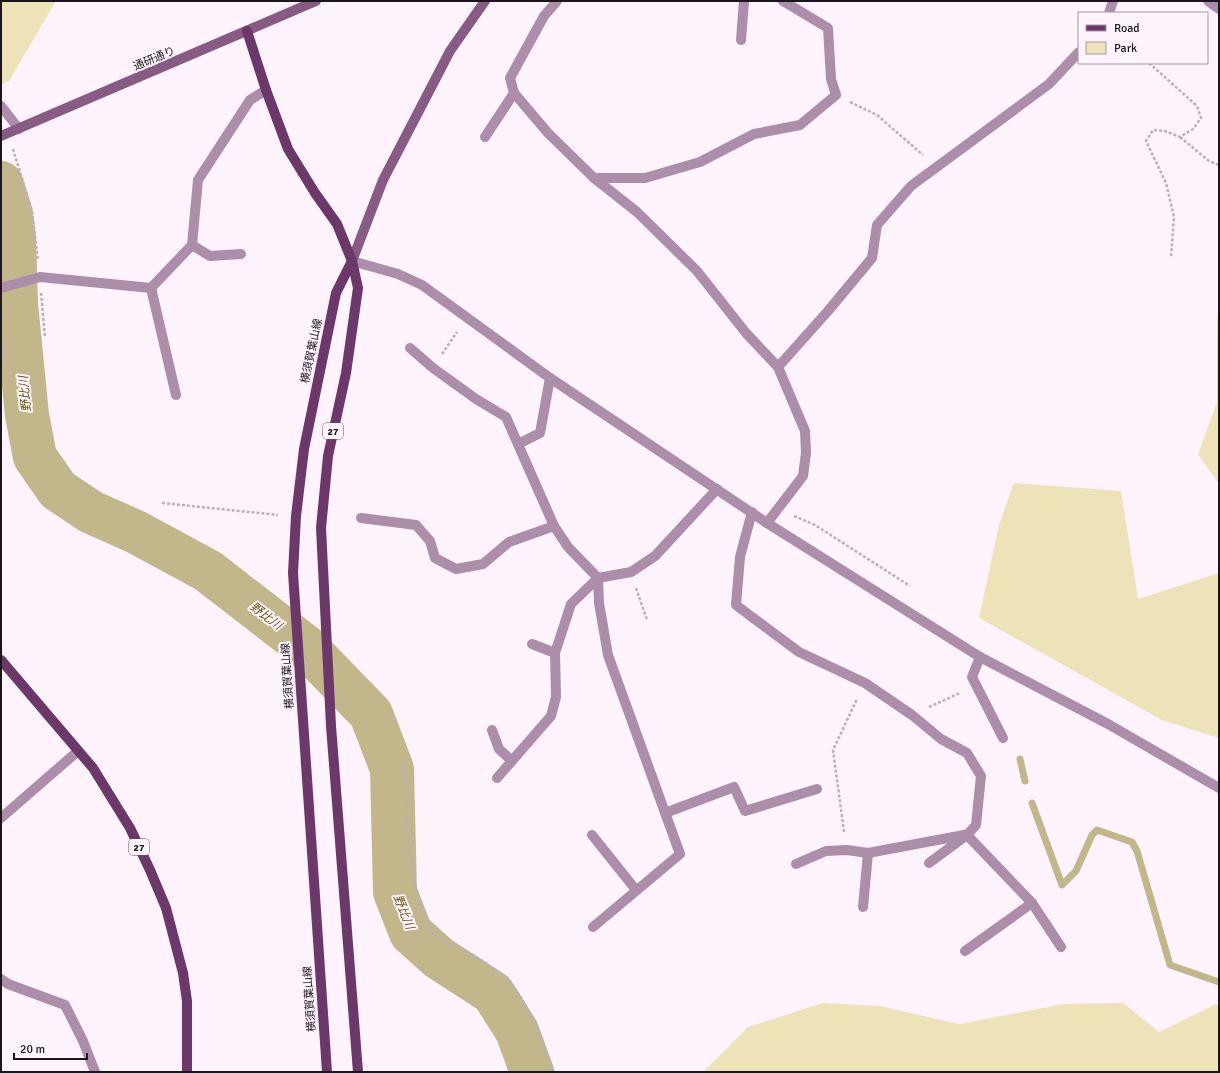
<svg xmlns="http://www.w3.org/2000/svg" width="1220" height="1073" font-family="Signika,'Noto Sans JP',sans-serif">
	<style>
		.green { fill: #ede2b8 }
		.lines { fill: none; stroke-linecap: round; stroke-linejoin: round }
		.stream { stroke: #c2b78b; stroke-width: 7 }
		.river { stroke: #c2b78b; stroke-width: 44 }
		.path { stroke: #bab0b9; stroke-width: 2.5; stroke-dasharray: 3 2; stroke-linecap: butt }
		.lane { stroke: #ad8eaa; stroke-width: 10 }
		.street { stroke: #ad8eaa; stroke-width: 10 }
		.secondary { stroke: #875b84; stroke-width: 10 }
		.primary { stroke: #6c3769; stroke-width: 10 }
		.labels { text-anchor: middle; stroke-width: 4; stroke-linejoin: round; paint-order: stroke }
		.shield { fill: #fff3fd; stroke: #60585f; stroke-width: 1 }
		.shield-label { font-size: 10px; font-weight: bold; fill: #1c151b }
		.street-label { font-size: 11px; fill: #1c151b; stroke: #fff3fd }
		.water-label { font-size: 12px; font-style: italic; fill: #665609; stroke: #fff3fd }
	</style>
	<rect width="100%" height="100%" fill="#fff3fd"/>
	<!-- green -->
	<g class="green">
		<path d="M 1,1 L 56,1 L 9,81 L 1,84 Z"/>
		<path d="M 1219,314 L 1219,484 L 1198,454 L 1217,402 L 1217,315 Z"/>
		<path d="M 1014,483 L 1121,491 L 1138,599 L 1219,573 L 1219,738 L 1162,720 L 979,618 L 999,525 Z"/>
		<path d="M 823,1003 L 880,1006 L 959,1024 L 1064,1004 L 1123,1003 L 1159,1032 L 1216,1004 L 1219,1006 L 1219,1072 L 703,1072 L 748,1027 Z"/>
	</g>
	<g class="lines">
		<!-- stream -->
		<g class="stream">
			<path d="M 1020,759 L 1025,781"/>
			<path d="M 1032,803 L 1062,885 L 1076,871 L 1092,835 L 1097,830 L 1132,842 L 1137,851 L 1170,965 L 1219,982"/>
		</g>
		<!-- river -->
		<path class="river" d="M 1,183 L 11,214 L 14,239 L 16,304 L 27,415 L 35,457 L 58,490 L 91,512 L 136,532 L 208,571 L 306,647 L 371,714 L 392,769 L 395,892 L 411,933 L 439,958 L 493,993 L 517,1031 L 532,1072"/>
		<!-- path -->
		<g class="path">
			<path d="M 1149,63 L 1197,106 L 1201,118 L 1193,129 L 1180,137 L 1165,131 L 1153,130 L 1146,141 L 1166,183 L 1174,217 L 1171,257"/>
			<path d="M 850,102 L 877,115 L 923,155"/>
			<path d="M 1180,137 L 1209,161 L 1219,165"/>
			<path d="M 13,149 L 32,211 L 38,261"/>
			<path d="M 41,293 L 45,337"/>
			<path d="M 1,335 L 4,361"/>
			<path d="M 442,354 L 457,332"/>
			<path d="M 162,503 L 278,515"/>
			<path d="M 794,516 L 815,525 L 910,586"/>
			<path d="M 636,588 L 647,620"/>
			<path d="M 929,707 L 960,693"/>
			<path d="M 404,761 C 407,802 407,910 438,937 C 446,944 458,948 467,952 C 479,958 490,966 501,974 C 526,993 542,1043 554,1072"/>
			<path d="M 844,832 L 833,750 L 857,699"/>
		</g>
		<!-- lane -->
		<g class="lane">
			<path d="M 1208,1 L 1219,9"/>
			<path d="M 741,40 L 744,1"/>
			<path d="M 594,178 L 645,178 L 700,162 L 754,134 L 800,125 L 836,95 L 831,79 L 828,28 L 783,1"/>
			<path d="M 192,245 L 210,256 L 241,254"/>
			<path d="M 151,288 L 176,395"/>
			<path d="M 752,512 L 740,557 L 736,605 L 799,652 L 865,683 L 912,715 L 941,739 L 967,753 L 981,776 L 976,825 L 967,835 L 929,863"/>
			<path d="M 532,644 L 555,653"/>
			<path d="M 980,657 L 972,677 L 1003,738"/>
			<path d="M 492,730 L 499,749 L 511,760"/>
			<path d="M 497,778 L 551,716 L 556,697 L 555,653 L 571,604 L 598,578"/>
			<path d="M 665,813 L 734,787 L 745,811 L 817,789"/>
			<path d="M 1,818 L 78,751"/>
			<path d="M 967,835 L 1032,903 L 1061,947"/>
			<path d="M 796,864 L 826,851 L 847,850 L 868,853 L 964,835"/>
			<path d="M 863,907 L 868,853"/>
			<path d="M 965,951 L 1032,903"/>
			<path d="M 1,979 L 8,984 L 65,1005 L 83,1041 L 95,1072"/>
		</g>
		<!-- street -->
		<g class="street">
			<path d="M 1109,13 L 1113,1"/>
			<path d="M 514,93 L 510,78 L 544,16 L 557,1"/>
			<path d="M 1,106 L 19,129"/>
			<path d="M 485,137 L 514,93 L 548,133 L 594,178 L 637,212 L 697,271 L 746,333 L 778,367 L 805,431 L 806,453 L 803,476 L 767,523"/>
			<path d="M 352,261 L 398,274 L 422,285 L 550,378 L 767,523 L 980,657 L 1108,724 L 1219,788"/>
			<path d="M 1,288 L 40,277 L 151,288 L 192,245 L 198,180 L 250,100 L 266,90"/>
			<path d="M 410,348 L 433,368 L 476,399 L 506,417 L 554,526 L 568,547 L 598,578 L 631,572 L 655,556 L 717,489"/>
			<path d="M 778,367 L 828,311 L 872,258 L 877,225 L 911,186 L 1049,84 L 1079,52"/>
			<path d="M 518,444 L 540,433 L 550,378"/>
			<path d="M 361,518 L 416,525 L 430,541 L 435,558 L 456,569 L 483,564 L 509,542 L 554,526"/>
			<path d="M 592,835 L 636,890"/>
			<path d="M 593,927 L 680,854 L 608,655 L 599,603 L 598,578"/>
		</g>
		<!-- secondary -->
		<g class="secondary">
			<path d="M 1,136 L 316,1"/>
			<path d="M 352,261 L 383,180 L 450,51 L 485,1"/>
		</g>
		<!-- primary -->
		<g class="primary">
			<path d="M 247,31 L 266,90 L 288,149 L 315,193 L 337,224 L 352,261 L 358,288 L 346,373 L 328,456 L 321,528 L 331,726 L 358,1072"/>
			<path d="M 1,660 L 93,768 L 130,828 L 150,870 L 166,908 L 183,973 L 187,1001 L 187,1072"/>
			<path d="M 327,1072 L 293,573 L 296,516 L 304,449 L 336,293 L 352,261"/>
		</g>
	</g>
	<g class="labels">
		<!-- shield labels -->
		<g class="shield">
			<rect x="323" y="423" width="20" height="16" rx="3"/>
			<rect x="129" y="839" width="20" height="16" rx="3"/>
		</g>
		<g class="shield-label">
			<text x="333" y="435">27</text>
			<text x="139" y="851">27</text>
		</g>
		<!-- street labels -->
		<g class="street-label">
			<text transform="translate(154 58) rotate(-23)" y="4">通研通り</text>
			<text transform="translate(311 351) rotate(-78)" y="4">横須賀葉山線</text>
			<text transform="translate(287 676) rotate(-94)" y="4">横須賀葉山線</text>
			<text transform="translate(309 999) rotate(-94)" y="4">横須賀葉山線</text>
		</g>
		<!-- water labels -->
		<g class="water-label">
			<text transform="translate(25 394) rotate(-96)" y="4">野比川</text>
			<text transform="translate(266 616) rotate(37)" y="4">野比川</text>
			<text transform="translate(404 912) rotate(68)" y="4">野比川</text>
		</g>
	</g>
	<!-- border -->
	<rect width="1220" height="1073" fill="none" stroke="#1c151b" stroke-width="4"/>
	<!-- legend -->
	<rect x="1078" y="12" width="130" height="52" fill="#fff3fd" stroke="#a49aa3"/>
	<rect x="1086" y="25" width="20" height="6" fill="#6c3769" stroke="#a49aa3"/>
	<text x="1114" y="32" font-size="12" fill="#1c151b">Road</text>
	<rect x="1086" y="42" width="20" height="12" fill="#ede2b8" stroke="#a49aa3"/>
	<text x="1114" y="52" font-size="12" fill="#1c151b">Park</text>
	<!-- scale -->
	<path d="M14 1053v6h73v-6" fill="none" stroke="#1c151b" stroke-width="2"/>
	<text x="20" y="1053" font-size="12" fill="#1c151b" stroke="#fff3fd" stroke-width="3" paint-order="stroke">20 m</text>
</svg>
